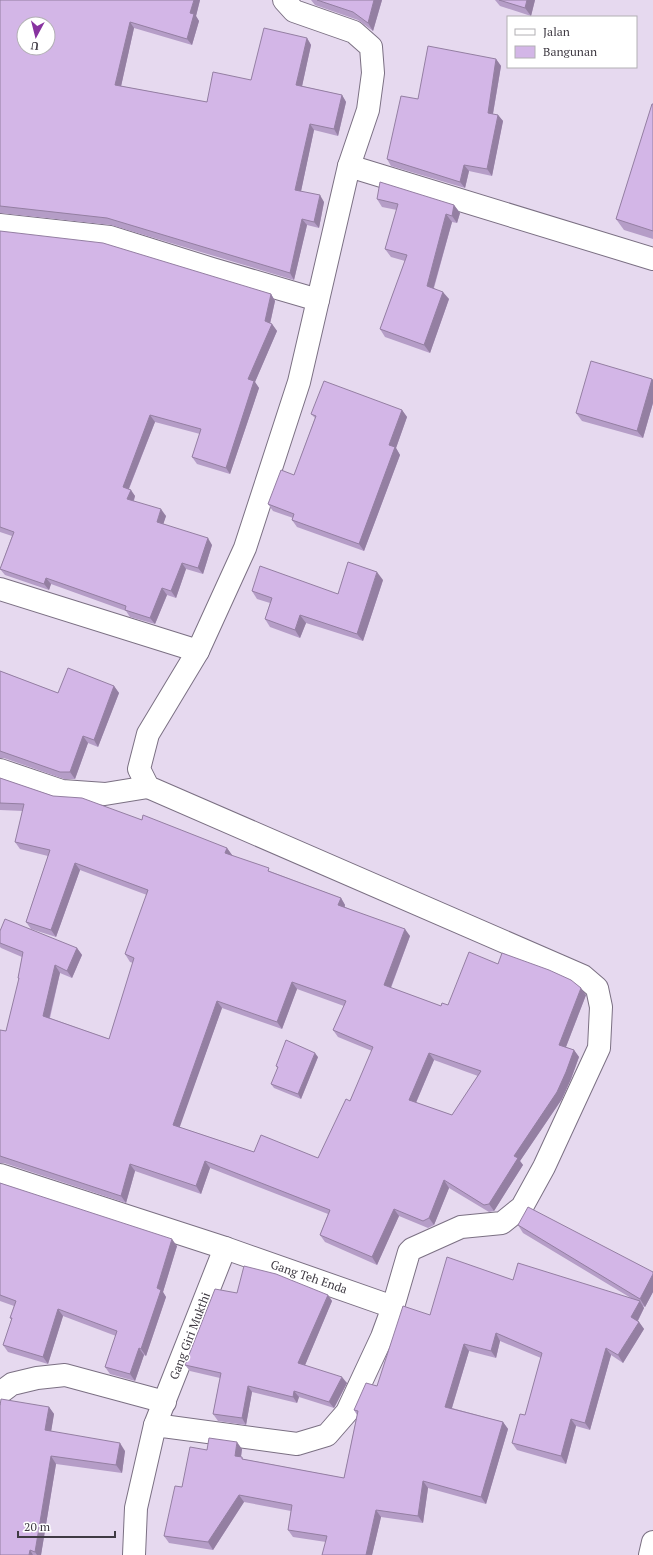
<svg xmlns="http://www.w3.org/2000/svg" width="653" height="1555" font-family="'PT Serif',serif">
	<style>
		.lines { fill: none; stroke-linecap: round; stroke-linejoin: round }
		.minor-casing { stroke: #7b7083; stroke-width: 24 }
		.minor { stroke: #fff; stroke-width: 22 }
		.wall { fill: #b59dc7; fill-rule: evenodd }
		.shaded-wall { fill: #947fa2 }
		.building { fill: #d3b6e7; stroke: #947fa2; fill-rule: evenodd }
		.labels { text-anchor: middle; stroke-width: 3; stroke-linejoin: round; paint-order: stroke }
		.street-label { font-size: 12px; fill: #3f3a43; stroke: #fff }
	</style>
	<rect width="100%" height="100%" fill="#e6d9ef"/>
	<g class="lines">
		<defs>
			<g id="minor">
				<path d="M 349,166 L 653,259"/>
				<path d="M 0,225 L 110,237 L 212,269 L 318,300"/>
				<path d="M 0,589 L 198,651"/>
				<path d="M 0,770 L 62,791 L 105,794 L 148,787"/>
				<path d="M 0,1175 L 225,1248 L 393,1307"/>
				<path d="M 0,1393 L 12,1384 L 37,1378 L 65,1375 L 165,1402"/>
				<path d="M 155,1425 L 225,1248"/>
				<path d="M 134,1555 L 136,1508 L 155,1425 L 297,1444 L 327,1435 L 347,1412 L 382,1337 L 393,1307 L 409,1252 L 412,1249 L 461,1227 L 502,1223 L 522,1207 L 544,1167 L 599,1048 L 601,1007 L 597,988 L 583,976 L 148,787 L 139,769 L 148,734 L 198,651 L 245,548 L 299,382 L 349,166 L 368,110 L 373,73 L 371,47 L 354,32 L 294,11 L 284,0"/>
				<path d="M 650,1555 L 653,1542"/>
			</g>
		</defs>
		<!-- minor casing -->
		<use href="#minor" class="minor-casing"/>
		<!-- minor -->
		<use href="#minor" class="minor"/>
	</g>
	<!-- wall -->
	<g class="wall">
		<path d="M 0,0 L 200,0 L 196,16 L 199,21 L 192,45 L 134,28 L 121,86 L 207,102 L 251,80 L 307,38 L 311,45 L 302,86 L 342,95 L 346,102 L 338,136 L 314,130 L 301,191 L 324,202 L 319,228 L 307,225 L 294,280 L 111,225 L 0,213 Z"/>
		<path d="M 311,0 L 382,0 L 373,31 L 358,20 L 315,5 Z"/>
		<path d="M 495,0 L 535,0 L 531,16 L 500,6 Z"/>
		<path d="M 496,59 L 501,66 L 493,114 L 498,115 L 503,121 L 492,176 L 469,171 L 465,188 L 391,166 L 387,159 L 418,99 Z"/>
		<path d="M 653,104 L 653,239 L 624,230 L 616,219 Z"/>
		<path d="M 377,199 L 454,205 L 460,213 L 457,223 L 452,222 L 434,288 L 449,299 L 430,353 L 385,337 L 380,329 L 405,261 L 391,257 L 385,249 L 397,210 L 382,207 Z"/>
		<path d="M 0,231 L 271,294 L 275,301 L 270,324 L 272,324 L 277,331 L 255,382 L 259,388 L 230,474 L 197,464 L 192,457 L 200,434 L 155,422 L 129,489 L 135,496 L 134,501 L 166,516 L 163,524 L 212,545 L 203,574 L 186,569 L 176,598 L 167,595 L 155,624 L 130,617 L 126,611 L 51,584 L 49,590 L 5,575 L 0,569 L 12,536 L 0,532 Z"/>
		<path d="M 652,379 L 653,380 L 653,403 L 643,438 L 582,421 L 576,413 Z"/>
		<path d="M 402,410 L 407,417 L 396,448 L 400,455 L 364,551 L 297,527 L 292,520 L 293,518 L 273,511 L 268,504 L 294,475 L 315,418 L 311,414 Z"/>
		<path d="M 383,580 L 363,641 L 306,623 L 300,638 L 270,627 L 265,619 L 270,603 L 257,599 L 252,591 L 338,594 Z"/>
		<path d="M 0,671 L 58,693 L 114,686 L 119,693 L 98,747 L 88,743 L 75,779 L 64,779 L 4,758 L 0,758 Z"/>
		<path d="M 0,778 L 53,796 L 142,820 L 227,848 L 232,855 L 232,856 L 272,872 L 341,898 L 345,905 L 345,907 L 410,936 L 391,988 L 441,1006 L 448,1005 L 498,964 L 586,995 L 566,1047 L 574,1050 L 579,1057 L 571,1079 L 562,1099 L 520,1161 L 523,1165 L 494,1211 L 489,1212 L 449,1188 L 434,1225 L 428,1228 L 399,1216 L 377,1265 L 325,1242 L 320,1235 L 328,1214 L 210,1168 L 201,1194 L 135,1171 L 126,1203 L 4,1163 L 0,1163 L 0,1030 L 6,1031 L 19,980 L 18,978 L 22,957 L 1,948 L 0,947 L 0,931 L 77,948 L 82,955 L 72,978 L 60,973 L 50,1018 L 109,1039 L 133,963 L 130,962 L 125,954 L 147,895 L 80,870 L 56,937 L 31,929 L 26,922 L 48,856 L 20,849 L 15,842 L 23,811 L 0,810 ZM 297,989 L 344,1006 L 333,1030 L 338,1037 L 372,1051 L 350,1101 L 318,1158 L 254,1152 L 179,1127 L 222,1008 L 282,1029 ZM 434,1060 L 478,1076 L 452,1115 L 416,1103 Z"/>
		<path d="M 318,1057 L 301,1099 L 274,1088 L 271,1084 L 278,1069 L 276,1066 Z"/>
		<path d="M 0,1183 L 177,1246 L 163,1292 L 166,1297 L 146,1356 L 144,1355 L 135,1381 L 110,1374 L 105,1367 L 116,1336 L 63,1316 L 48,1364 L 8,1352 L 3,1345 L 12,1320 L 10,1318 L 14,1306 L 0,1301 Z"/>
		<path d="M 518,1225 L 653,1272 L 653,1292 L 645,1307 L 643,1306 L 644,1308 L 638,1321 L 639,1322 L 644,1329 L 623,1363 L 611,1355 L 590,1430 L 576,1426 L 566,1464 L 517,1450 L 512,1443 L 525,1415 L 541,1358 L 500,1341 L 496,1358 L 469,1351 L 452,1408 L 503,1422 L 508,1429 L 486,1504 L 428,1488 L 423,1523 L 381,1517 L 372,1555 L 322,1555 L 326,1542 L 293,1537 L 288,1530 L 291,1511 L 244,1502 L 213,1550 L 169,1543 L 164,1536 L 182,1487 L 207,1450 L 242,1449 L 241,1457 L 242,1457 L 243,1459 L 344,1478 L 357,1415 L 354,1410 L 377,1386 L 430,1315 L 513,1280 L 631,1298 L 523,1233 Z"/>
		<path d="M 237,1293 L 328,1295 L 332,1301 L 305,1365 L 347,1383 L 334,1408 L 299,1397 L 297,1403 L 252,1392 L 246,1425 L 218,1421 L 213,1414 L 220,1378 L 190,1371 L 185,1365 Z"/>
		<path d="M 49,1407 L 54,1414 L 51,1431 L 125,1451 L 122,1473 L 56,1464 L 41,1555 L 0,1555 Z"/>
	</g>
	<!-- shaded-wall -->
	<g class="shaded-wall">
		<path d="M 194,0 L 200,0 L 196,16 L 199,21 L 192,45 L 187,39 L 190,13 Z"/>
		<path d="M 374,0 L 382,0 L 373,31 L 368,23 Z"/>
		<path d="M 527,0 L 535,0 L 531,16 L 525,8 Z"/>
		<path d="M 130,22 L 134,28 L 120,91 L 115,85 Z"/>
		<path d="M 307,38 L 311,45 L 301,91 L 296,85 Z"/>
		<path d="M 496,59 L 501,66 L 492,119 L 488,113 Z"/>
		<path d="M 342,95 L 346,102 L 338,136 L 334,129 Z"/>
		<path d="M 498,115 L 503,121 L 492,176 L 487,169 Z"/>
		<path d="M 310,124 L 314,130 L 300,196 L 295,190 Z"/>
		<path d="M 464,165 L 469,171 L 465,188 L 460,182 Z"/>
		<path d="M 320,195 L 324,202 L 319,228 L 314,222 Z"/>
		<path d="M 454,205 L 460,213 L 457,223 L 452,216 Z"/>
		<path d="M 446,214 L 452,222 L 432,293 L 427,286 Z"/>
		<path d="M 302,219 L 307,225 L 294,280 L 290,273 Z"/>
		<path d="M 443,292 L 449,299 L 430,353 L 424,345 Z"/>
		<path d="M 271,294 L 275,301 L 269,328 L 265,321 Z"/>
		<path d="M 272,324 L 277,331 L 255,382 L 259,388 L 230,474 L 226,468 L 248,379 Z"/>
		<path d="M 652,379 L 653,380 L 653,403 L 643,438 L 637,431 Z"/>
		<path d="M 402,410 L 407,417 L 396,448 L 400,455 L 364,551 L 359,544 L 389,445 Z"/>
		<path d="M 150,415 L 155,422 L 127,493 L 123,487 Z"/>
		<path d="M 131,490 L 135,496 L 132,505 L 127,499 Z"/>
		<path d="M 161,509 L 166,516 L 162,528 L 157,522 Z"/>
		<path d="M 208,538 L 212,545 L 203,574 L 198,568 Z"/>
		<path d="M 182,563 L 186,569 L 176,598 L 171,591 Z"/>
		<path d="M 377,572 L 383,580 L 363,641 L 357,634 Z"/>
		<path d="M 46,578 L 51,584 L 49,590 L 44,584 Z"/>
		<path d="M 162,588 L 167,595 L 155,624 L 150,618 Z"/>
		<path d="M 300,615 L 306,623 L 300,638 L 295,630 Z"/>
		<path d="M 114,686 L 119,693 L 98,747 L 94,740 Z"/>
		<path d="M 83,736 L 88,743 L 75,779 L 70,772 Z"/>
		<path d="M 227,848 L 232,855 L 230,860 L 225,853 Z"/>
		<path d="M 75,863 L 80,870 L 56,937 L 51,930 Z"/>
		<path d="M 341,898 L 345,905 L 343,912 L 338,905 Z"/>
		<path d="M 405,929 L 410,936 L 389,992 L 384,985 Z"/>
		<path d="M 77,948 L 82,955 L 72,978 L 67,971 Z"/>
		<path d="M 55,965 L 60,973 L 48,1023 L 43,1016 Z"/>
		<path d="M 292,982 L 297,989 L 282,1029 L 277,1022 Z"/>
		<path d="M 581,988 L 586,995 L 564,1052 L 559,1045 Z"/>
		<path d="M 217,1001 L 222,1008 L 178,1132 L 173,1125 Z"/>
		<path d="M 574,1050 L 579,1057 L 571,1079 L 562,1099 L 520,1161 L 523,1165 L 494,1211 L 489,1204 L 514,1156 Z"/>
		<path d="M 315,1053 L 318,1057 L 301,1099 L 298,1094 Z"/>
		<path d="M 429,1053 L 434,1060 L 414,1107 L 409,1100 Z"/>
		<path d="M 205,1161 L 210,1168 L 201,1194 L 196,1186 Z"/>
		<path d="M 130,1164 L 135,1171 L 126,1203 L 121,1196 Z"/>
		<path d="M 444,1180 L 449,1188 L 434,1225 L 429,1218 Z"/>
		<path d="M 394,1209 L 399,1216 L 377,1265 L 372,1257 Z"/>
		<path d="M 172,1239 L 177,1246 L 163,1292 L 166,1297 L 146,1356 L 141,1349 L 157,1288 Z"/>
		<path d="M 653,1274 L 653,1292 L 645,1307 L 640,1299 Z"/>
		<path d="M 328,1295 L 332,1301 L 303,1370 L 298,1363 Z"/>
		<path d="M 640,1301 L 644,1308 L 636,1324 L 631,1317 Z"/>
		<path d="M 58,1309 L 63,1316 L 48,1364 L 43,1357 Z"/>
		<path d="M 639,1322 L 644,1329 L 623,1363 L 618,1355 Z"/>
		<path d="M 496,1333 L 500,1341 L 496,1358 L 491,1351 Z"/>
		<path d="M 464,1344 L 469,1351 L 450,1414 L 445,1407 Z"/>
		<path d="M 139,1348 L 144,1355 L 135,1381 L 130,1374 Z"/>
		<path d="M 606,1348 L 611,1355 L 590,1430 L 585,1423 Z"/>
		<path d="M 342,1377 L 347,1383 L 334,1408 L 329,1402 Z"/>
		<path d="M 248,1386 L 252,1392 L 246,1425 L 242,1418 Z"/>
		<path d="M 294,1391 L 299,1397 L 297,1403 L 293,1397 Z"/>
		<path d="M 49,1407 L 54,1414 L 50,1438 L 45,1430 Z"/>
		<path d="M 571,1419 L 576,1426 L 566,1464 L 561,1456 Z"/>
		<path d="M 503,1422 L 508,1429 L 486,1504 L 481,1497 Z"/>
		<path d="M 237,1442 L 242,1449 L 240,1463 L 235,1456 Z"/>
		<path d="M 120,1443 L 125,1451 L 122,1473 L 116,1465 Z"/>
		<path d="M 51,1456 L 56,1464 L 41,1555 L 37,1555 L 35,1552 Z"/>
		<path d="M 423,1481 L 428,1488 L 423,1523 L 418,1516 Z"/>
		<path d="M 239,1495 L 244,1502 L 213,1550 L 208,1542 Z"/>
		<path d="M 376,1510 L 381,1517 L 372,1555 L 366,1555 Z"/>
		<path d="M 30,1550 L 33,1555 L 29,1555 Z"/>
	</g>
	<!-- building -->
	<g class="building">
		<path d="M 0,0 L 194,0 L 190,13 L 194,14 L 187,39 L 130,22 L 115,85 L 207,102 L 213,72 L 251,80 L 264,28 L 307,38 L 296,85 L 342,95 L 334,129 L 310,124 L 295,190 L 320,195 L 314,222 L 302,219 L 290,273 L 107,218 L 0,206 ZM 24,24 L 48,24 L 48,48 L 24,48 Z"/>
		<path d="M 317,0 L 374,0 L 368,23 L 353,12 Z"/>
		<path d="M 499,0 L 527,0 L 525,8 Z"/>
		<path d="M 428,46 L 496,59 L 488,113 L 498,115 L 487,169 L 464,165 L 460,182 L 387,159 L 401,96 L 418,99 Z"/>
		<path d="M 652,104 L 653,104 L 653,231 L 616,219 Z"/>
		<path d="M 380,182 L 454,205 L 452,216 L 446,214 L 427,286 L 443,292 L 424,345 L 380,329 L 407,255 L 385,249 L 398,204 L 377,199 Z"/>
		<path d="M 0,231 L 103,243 L 271,294 L 265,321 L 272,324 L 248,379 L 254,381 L 226,468 L 192,457 L 201,429 L 150,415 L 123,487 L 131,490 L 127,499 L 161,509 L 157,522 L 208,538 L 198,568 L 182,563 L 171,591 L 162,588 L 150,618 L 125,610 L 126,606 L 46,578 L 44,584 L 0,569 L 14,532 L 0,527 Z"/>
		<path d="M 591,361 L 652,379 L 637,431 L 576,413 Z"/>
		<path d="M 324,381 L 402,410 L 389,445 L 395,447 L 359,544 L 292,520 L 294,514 L 268,504 L 281,470 L 294,475 L 316,416 L 311,414 Z"/>
		<path d="M 348,562 L 377,572 L 357,634 L 300,615 L 295,630 L 265,619 L 272,598 L 252,591 L 260,566 L 338,594 Z"/>
		<path d="M 68,668 L 114,686 L 94,740 L 83,736 L 70,772 L 60,772 L 0,751 L 0,671 L 58,693 Z"/>
		<path d="M 0,778 L 53,796 L 82,798 L 142,820 L 143,815 L 227,848 L 225,853 L 269,868 L 268,871 L 341,898 L 338,905 L 405,929 L 384,985 L 441,1006 L 442,1003 L 448,1005 L 469,952 L 498,964 L 502,953 L 549,970 L 571,980 L 581,988 L 559,1045 L 574,1050 L 566,1072 L 557,1092 L 514,1156 L 518,1158 L 489,1204 L 484,1205 L 444,1180 L 429,1218 L 423,1221 L 394,1209 L 372,1257 L 320,1235 L 330,1210 L 205,1161 L 196,1186 L 130,1164 L 121,1196 L 0,1156 L 0,1030 L 6,1031 L 19,978 L 18,978 L 23,952 L 0,943 L 0,931 L 5,919 L 77,948 L 67,971 L 55,965 L 43,1016 L 109,1039 L 134,958 L 125,954 L 148,890 L 75,863 L 51,930 L 26,922 L 50,850 L 15,842 L 24,804 L 0,803 ZM 292,982 L 346,1001 L 333,1030 L 373,1047 L 350,1101 L 346,1099 L 318,1158 L 261,1135 L 254,1152 L 173,1125 L 217,1001 L 277,1022 ZM 429,1053 L 481,1071 L 452,1115 L 409,1100 Z"/>
		<path d="M 286,1040 L 315,1053 L 298,1094 L 271,1084 L 278,1067 L 276,1066 Z"/>
		<path d="M 0,1183 L 172,1239 L 157,1288 L 161,1290 L 141,1349 L 139,1348 L 130,1374 L 105,1367 L 117,1331 L 58,1309 L 43,1357 L 3,1345 L 12,1318 L 10,1318 L 16,1301 L 0,1295 Z"/>
		<path d="M 528,1207 L 653,1272 L 653,1274 L 640,1299 L 518,1225 Z"/>
		<path d="M 447,1257 L 513,1280 L 518,1263 L 640,1301 L 631,1317 L 639,1322 L 618,1355 L 606,1348 L 585,1423 L 571,1419 L 561,1456 L 512,1443 L 520,1414 L 525,1415 L 542,1353 L 496,1333 L 491,1351 L 464,1344 L 445,1407 L 503,1422 L 481,1497 L 423,1481 L 418,1516 L 376,1510 L 366,1555 L 322,1555 L 327,1536 L 288,1530 L 292,1505 L 239,1495 L 208,1542 L 164,1536 L 175,1486 L 182,1487 L 190,1447 L 207,1450 L 209,1438 L 237,1442 L 235,1456 L 242,1457 L 242,1459 L 344,1478 L 358,1411 L 354,1410 L 366,1383 L 377,1386 L 403,1306 L 430,1315 Z"/>
		<path d="M 244,1266 L 276,1274 L 328,1295 L 298,1363 L 342,1377 L 329,1402 L 294,1391 L 293,1397 L 248,1386 L 242,1418 L 213,1414 L 221,1373 L 185,1365 L 215,1289 L 237,1293 Z"/>
		<path d="M 1,1399 L 49,1407 L 45,1430 L 120,1443 L 116,1465 L 51,1456 L 35,1552 L 30,1550 L 29,1555 L 0,1555 L 0,1406 Z"/>
	</g>
	<g class="labels">
		<!-- street labels -->
		<g class="street-label">
			<text transform="translate(309 1277) rotate(19)" y="4">Gang Teh Enda</text>
			<text transform="translate(190 1336) rotate(-69)" y="4">Gang Giri Mukthi</text>
		</g>
	</g>
	<!-- legend -->
	<rect x="507" y="16" width="130" height="52" fill="#ffffff" stroke="#b2b0b4"/>
	<rect x="515" y="29" width="20" height="6" fill="#ffffff" stroke="#b2b0b4"/>
	<text x="543" y="36" font-size="12" fill="#3f3a43">Jalan</text>
	<rect x="515" y="46" width="20" height="12" fill="#d3b6e7" stroke="#b2b0b4"/>
	<text x="543" y="56" font-size="12" fill="#3f3a43">Bangunan</text>
	<!-- north arrow -->
	<g transform="translate(36 36) rotate(187)"><circle r="19" fill="#ffffff" stroke="#b2b0b4"/>
	<path d="M0-3L7 15L0 10L-7 15Z" fill="#8833a0"/>
	<text y="-6" font-size="11" font-weight="bold" text-anchor="middle" fill="#3f3a43">U</text>
	</g>
	<!-- scale -->
	<path d="M18 1531v6h97v-6" fill="none" stroke="#3f3a43" stroke-width="2"/>
	<text x="24" y="1531" font-size="12" fill="#3f3a43" stroke="#ffffff" stroke-width="3" paint-order="stroke">20 m</text>
</svg>
